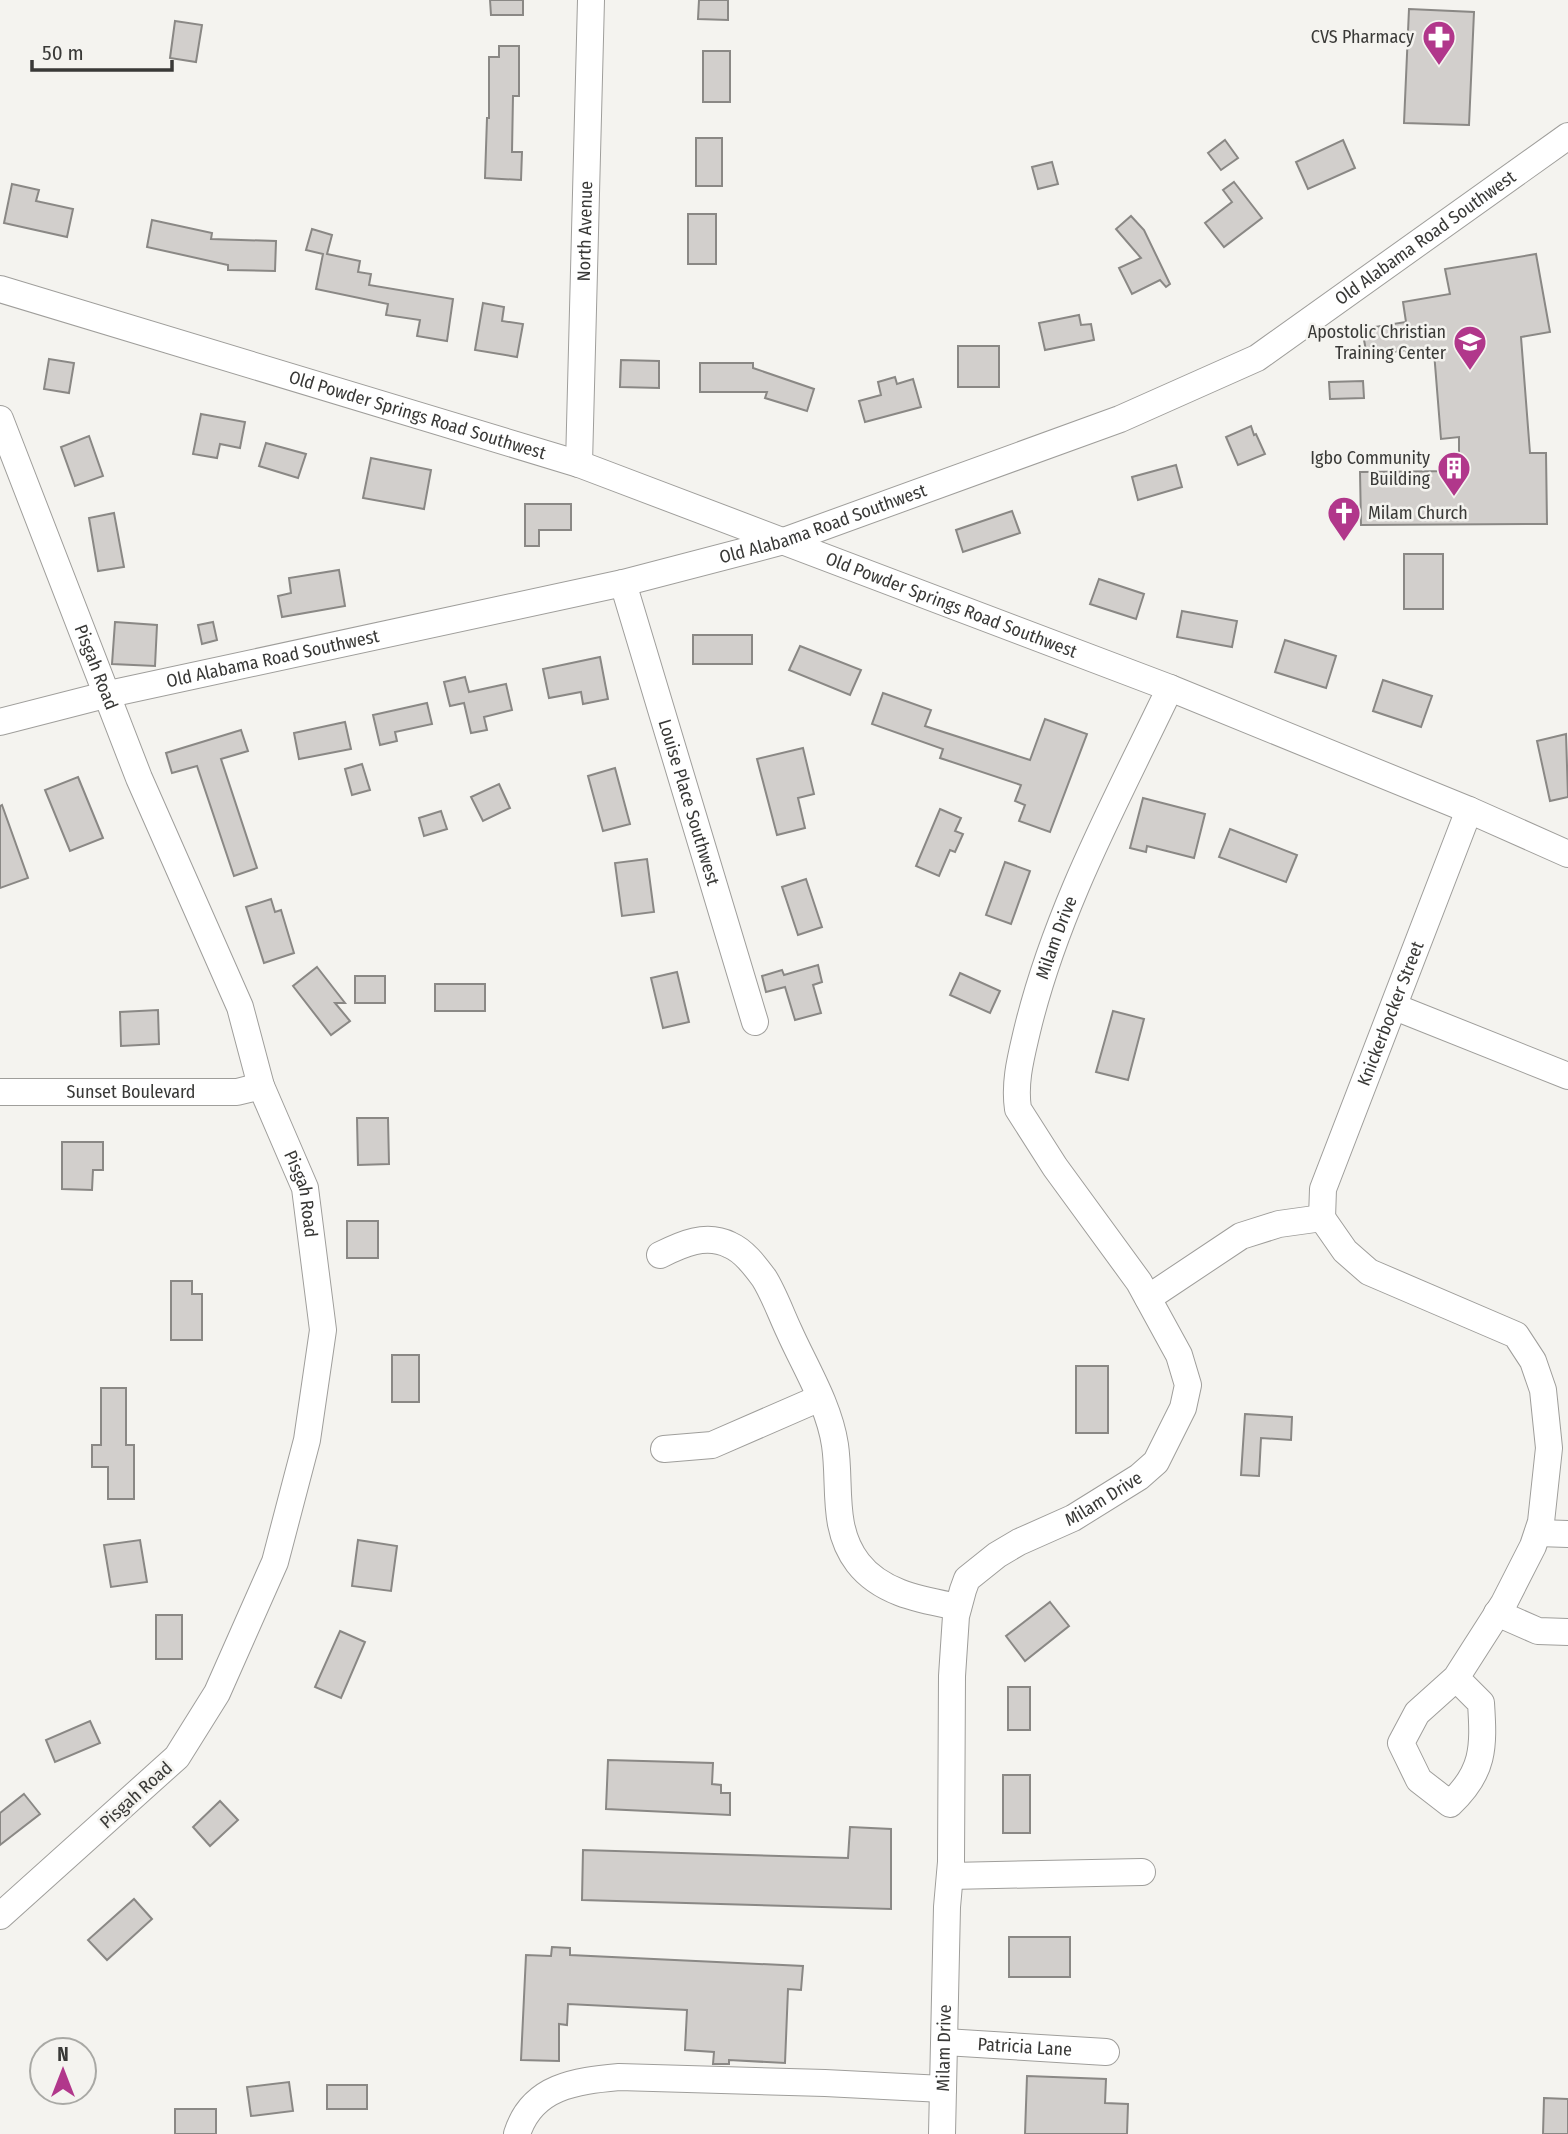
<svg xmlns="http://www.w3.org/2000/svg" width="1568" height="2134" font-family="'Fira Sans Condensed',sans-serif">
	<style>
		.building { fill: #d2cfcc; stroke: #8a8885; stroke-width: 2 }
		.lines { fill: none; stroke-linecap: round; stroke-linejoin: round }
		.minor-casing { stroke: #9f9e9b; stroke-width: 28 }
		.minor { stroke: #fff; stroke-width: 26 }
		.labels { text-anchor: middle; stroke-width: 5; stroke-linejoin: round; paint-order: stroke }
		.poi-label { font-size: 18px; fill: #393937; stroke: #f4f3ef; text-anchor: end }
		.street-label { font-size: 18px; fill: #393937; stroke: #f4f3ef }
	</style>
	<rect width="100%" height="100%" fill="#f4f3ef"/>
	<!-- building -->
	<g class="building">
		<path d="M 490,0 L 523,0 L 523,15 L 491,15 Z"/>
		<path d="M 699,0 L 728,0 L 728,20 L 698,19 Z"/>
		<path d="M 1409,9 L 1474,12 L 1469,125 L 1404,123 Z"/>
		<path d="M 175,21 L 202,25 L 196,62 L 170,58 Z"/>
		<path d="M 499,46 L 519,46 L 519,96 L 513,96 L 512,152 L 522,152 L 521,180 L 485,178 L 487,118 L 489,118 L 489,57 L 499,57 Z"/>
		<rect x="703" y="51" width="27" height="51"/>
		<rect x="696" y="138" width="26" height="48"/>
		<path d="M 1225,140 L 1238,158 L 1221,170 L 1208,153 Z"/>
		<path d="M 1343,140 L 1355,168 L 1308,189 L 1296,162 Z"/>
		<path d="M 1052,162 L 1058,184 L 1038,189 L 1032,167 Z"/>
		<path d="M 1234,182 L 1262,218 L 1224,247 L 1205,223 L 1232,202 L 1223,190 Z"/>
		<path d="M 12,184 L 39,190 L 36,201 L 73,209 L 67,237 L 4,223 Z"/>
		<rect x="688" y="214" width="28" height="50"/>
		<path d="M 1131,216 L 1144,230 L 1170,284 L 1166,287 L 1160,280 L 1132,294 L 1119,268 L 1141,258 L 1116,229 Z"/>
		<path d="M 152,220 L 212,233 L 211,239 L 276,241 L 275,271 L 228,270 L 228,265 L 147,247 Z"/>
		<path d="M 312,229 L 332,235 L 327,254 L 360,261 L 358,272 L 371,274 L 369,285 L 453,299 L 447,341 L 417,336 L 420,320 L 386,315 L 388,304 L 316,289 L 323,254 L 306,250 Z"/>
		<path d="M 1536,254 L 1550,332 L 1521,337 L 1530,453 L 1546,453 L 1547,524 L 1361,525 L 1360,472 L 1459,471 L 1459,437 L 1441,439 L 1434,352 L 1407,356 L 1406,350 L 1367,356 L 1362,329 L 1406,322 L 1403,302 L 1450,294 L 1445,269 Z"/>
		<path d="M 483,303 L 504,307 L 502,321 L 523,324 L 517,357 L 475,350 Z"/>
		<path d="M 1079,315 L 1081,325 L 1091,324 L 1094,340 L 1045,350 L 1039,323 Z"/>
		<rect x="958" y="346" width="41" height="41"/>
		<path d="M 49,359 L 74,363 L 69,393 L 44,389 Z"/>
		<path d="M 621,360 L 659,361 L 659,388 L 620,387 Z"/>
		<path d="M 700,363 L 753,363 L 753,368 L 814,389 L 807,411 L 765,398 L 767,392 L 700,392 Z"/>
		<path d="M 895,377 L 897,384 L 913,379 L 921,407 L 865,422 L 859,401 L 881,395 L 878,382 Z"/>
		<path d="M 1363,381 L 1364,398 L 1330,399 L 1329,382 Z"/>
		<path d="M 201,414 L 245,422 L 240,448 L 220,444 L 217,458 L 193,454 Z"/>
		<path d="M 1251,426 L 1254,435 L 1256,434 L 1265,454 L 1238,465 L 1226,437 Z"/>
		<path d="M 89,436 L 103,476 L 75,486 L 61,447 Z"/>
		<path d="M 266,443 L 306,454 L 298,478 L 259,466 Z"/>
		<path d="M 371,458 L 431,470 L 424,509 L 363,498 Z"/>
		<path d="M 1176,465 L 1182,487 L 1138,500 L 1132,477 Z"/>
		<path d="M 525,504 L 571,504 L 571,530 L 539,530 L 539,546 L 525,546 Z"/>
		<path d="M 1012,511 L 1020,533 L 963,552 L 956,530 Z"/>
		<path d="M 114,513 L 124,567 L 98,571 L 89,518 Z"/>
		<rect x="1404" y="554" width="39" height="55"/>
		<path d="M 339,570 L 345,606 L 282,617 L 278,596 L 291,593 L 289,578 Z"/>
		<path d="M 1099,579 L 1144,594 L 1136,619 L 1090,604 Z"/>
		<path d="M 1182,611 L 1237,621 L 1232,647 L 1177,637 Z"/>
		<path d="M 115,622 L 157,625 L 155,666 L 112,664 Z"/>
		<path d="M 213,622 L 217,640 L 202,644 L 198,625 Z"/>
		<rect x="693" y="635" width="59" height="29"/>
		<path d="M 1285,640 L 1336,656 L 1326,688 L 1275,672 Z"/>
		<path d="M 800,646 L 861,670 L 850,695 L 789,670 Z"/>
		<path d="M 600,657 L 608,699 L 583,704 L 581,692 L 549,698 L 543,669 Z"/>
		<path d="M 465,677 L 469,692 L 506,684 L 512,710 L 484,717 L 487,730 L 471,733 L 464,703 L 450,706 L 444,682 Z"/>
		<path d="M 1383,680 L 1432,696 L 1421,727 L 1373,711 Z"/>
		<path d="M 883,693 L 931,710 L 925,726 L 1030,760 L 1045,719 L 1087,734 L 1050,832 L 1019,821 L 1025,805 L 1015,801 L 1021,785 L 940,758 L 943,749 L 872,724 Z"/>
		<path d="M 427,703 L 432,724 L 395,732 L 397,741 L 380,745 L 373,715 Z"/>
		<path d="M 345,722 L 351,749 L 299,759 L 294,733 Z"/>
		<path d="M 241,730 L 248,751 L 221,759 L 257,868 L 234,876 L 197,766 L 172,773 L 166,753 Z"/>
		<path d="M 1566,734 L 1568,797 L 1550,801 L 1537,741 Z"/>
		<path d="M 803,748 L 814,794 L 798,798 L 805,828 L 777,835 L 757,759 Z"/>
		<path d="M 362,764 L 370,790 L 352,795 L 345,769 Z"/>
		<path d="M 615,768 L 630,824 L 603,831 L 588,776 Z"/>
		<path d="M 78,777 L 103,838 L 70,851 L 45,790 Z"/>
		<path d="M 499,784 L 510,808 L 483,821 L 471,797 Z"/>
		<path d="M 1143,798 L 1205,814 L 1194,858 L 1147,846 L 1146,852 L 1130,848 Z"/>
		<path d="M 2,805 L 28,878 L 0,888 L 0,806 Z"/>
		<path d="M 940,809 L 961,818 L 955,831 L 963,834 L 955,852 L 950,850 L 939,876 L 916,866 Z"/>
		<path d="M 441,811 L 447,829 L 424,836 L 419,818 Z"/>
		<path d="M 1230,829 L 1297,855 L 1286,882 L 1219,857 Z"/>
		<path d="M 647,859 L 654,912 L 622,916 L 615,863 Z"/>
		<path d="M 1005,862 L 1030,871 L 1011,924 L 986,915 Z"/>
		<path d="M 806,879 L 822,927 L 798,935 L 782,887 Z"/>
		<path d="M 271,899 L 275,912 L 281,910 L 294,953 L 264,963 L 246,907 Z"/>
		<path d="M 818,965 L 822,982 L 813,985 L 821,1013 L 795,1020 L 785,987 L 766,992 L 762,976 L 782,970 L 784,975 Z"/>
		<path d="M 317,967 L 345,1003 L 335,1003 L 350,1021 L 331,1035 L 293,986 Z"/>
		<path d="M 677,972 L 689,1022 L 663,1028 L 651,978 Z"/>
		<path d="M 960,973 L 1000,991 L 990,1013 L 950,995 Z"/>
		<rect x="355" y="976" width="30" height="27"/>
		<rect x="435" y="984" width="50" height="27"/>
		<path d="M 158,1010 L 159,1044 L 121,1046 L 120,1012 Z"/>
		<path d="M 1113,1011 L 1144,1019 L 1128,1080 L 1096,1072 Z"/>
		<path d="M 357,1118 L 388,1118 L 389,1164 L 358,1165 Z"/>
		<path d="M 62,1142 L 103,1142 L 103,1170 L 93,1170 L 92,1190 L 62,1189 Z"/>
		<rect x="347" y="1221" width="31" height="37"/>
		<path d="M 171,1281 L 192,1281 L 192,1294 L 202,1294 L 202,1340 L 171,1340 Z"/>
		<rect x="392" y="1355" width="27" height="47"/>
		<rect x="1076" y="1366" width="32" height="67"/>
		<path d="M 101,1388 L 126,1388 L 126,1445 L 134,1445 L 134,1499 L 108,1499 L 108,1467 L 92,1467 L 92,1445 L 101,1445 Z"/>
		<path d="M 1245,1414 L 1292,1417 L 1291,1440 L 1261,1438 L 1259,1476 L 1241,1475 Z"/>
		<path d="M 140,1540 L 147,1582 L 111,1587 L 104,1545 Z"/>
		<path d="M 358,1540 L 397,1546 L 391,1591 L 352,1586 Z"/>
		<path d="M 1050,1602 L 1069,1626 L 1025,1661 L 1006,1636 Z"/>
		<rect x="156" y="1615" width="26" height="44"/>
		<path d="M 340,1631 L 365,1642 L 341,1698 L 315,1687 Z"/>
		<rect x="1008" y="1687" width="22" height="43"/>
		<path d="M 90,1721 L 100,1743 L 55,1762 L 46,1740 Z"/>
		<path d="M 608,1760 L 713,1763 L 712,1784 L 721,1785 L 721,1793 L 730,1793 L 730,1815 L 606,1809 Z"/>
		<rect x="1003" y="1775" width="27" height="58"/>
		<path d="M 24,1794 L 40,1814 L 0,1845 L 0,1813 Z"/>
		<path d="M 220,1801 L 238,1820 L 210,1846 L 193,1827 Z"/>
		<path d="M 850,1827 L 891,1829 L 891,1909 L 582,1900 L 583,1850 L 848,1858 Z"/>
		<path d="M 134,1899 L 152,1919 L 107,1960 L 88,1940 Z"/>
		<rect x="1009" y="1937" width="61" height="40"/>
		<path d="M 552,1947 L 570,1948 L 570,1955 L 803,1966 L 801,1990 L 788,1989 L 785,2063 L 729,2060 L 729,2064 L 713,2064 L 714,2052 L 685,2050 L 687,2010 L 568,2004 L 567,2025 L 559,2024 L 559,2061 L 521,2060 L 526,1955 L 551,1956 Z"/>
		<path d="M 1027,2076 L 1106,2079 L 1105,2103 L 1128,2104 L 1127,2134 L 1025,2134 Z"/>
		<path d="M 289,2082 L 293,2111 L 251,2116 L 247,2087 Z"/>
		<rect x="327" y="2085" width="40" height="24"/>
		<path d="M 1544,2098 L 1568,2099 L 1568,2134 L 1543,2134 Z"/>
		<rect x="175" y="2109" width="41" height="25"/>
	</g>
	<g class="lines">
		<defs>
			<g id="minor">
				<path id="s1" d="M 0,289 L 579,464 L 1170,688 L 1469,810 L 1568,854"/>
				<path id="s2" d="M 0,419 L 139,778 L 240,1007 L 261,1086 L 305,1188 L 323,1330 L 307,1440 L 275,1562 L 217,1693 L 177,1757 L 0,1916"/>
				<path id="s3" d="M 579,464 L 591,0"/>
				<path id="s4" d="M 623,583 L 755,1022"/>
				<path id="s5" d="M 0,722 L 109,694 L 623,583 L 784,541 L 1120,419 L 1257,358 L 1568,136"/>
				<path d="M 1395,1007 L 1568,1076"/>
				<path id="s6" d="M 0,1092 L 237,1092 L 261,1086"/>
				<path d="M 1322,1218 L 1345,1251 L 1369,1272 L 1516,1335 L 1533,1361 L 1543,1390 L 1549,1448 L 1541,1522 L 1533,1546 L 1504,1603 L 1456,1678 L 1481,1703 C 1484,1748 1484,1772 1450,1804 L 1419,1780 L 1401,1743 L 1417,1713 L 1456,1678"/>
				<path id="s7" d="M 1322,1218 L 1323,1189 L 1469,810"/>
				<path d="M 660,1255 C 682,1244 706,1233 730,1245 C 744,1251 755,1266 764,1278 C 774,1294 781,1314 789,1331 C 805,1367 829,1405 835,1445 C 841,1486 831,1528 858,1563 C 882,1594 923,1600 958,1607"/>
				<path d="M 1148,1298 L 1241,1236 L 1279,1224 L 1322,1218"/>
				<path d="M 664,1449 L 712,1445 L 820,1398"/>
				<path d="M 1538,1533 L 1568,1534"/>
				<path d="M 1497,1613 L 1538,1631 L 1568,1632"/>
				<path d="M 950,1876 L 1142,1872"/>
				<path id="s8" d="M 945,2042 L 1106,2052"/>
				<path d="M 517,2134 C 532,2086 576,2081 619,2077 L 825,2083 L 943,2089"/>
				<path id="s9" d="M 942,2134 L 947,1907 L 951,1862 L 952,1676 L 956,1616 L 963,1590 L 967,1579 L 997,1555 L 1019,1542 L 1073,1518 L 1139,1477 L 1156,1462 L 1183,1408 L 1188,1385 L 1179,1355 L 1139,1282 L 1055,1167 L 1018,1109 C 1014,1082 1021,1057 1027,1031 C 1056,910 1117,799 1170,688"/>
			</g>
		</defs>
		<!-- minor casing -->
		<use href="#minor" class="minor-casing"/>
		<!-- minor -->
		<use href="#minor" class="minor"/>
	</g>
	<!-- icons -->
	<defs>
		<symbol id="pharmacy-pin" viewBox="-11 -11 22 30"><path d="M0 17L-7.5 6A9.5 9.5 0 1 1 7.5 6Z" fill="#b1378b" stroke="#f4f3ef"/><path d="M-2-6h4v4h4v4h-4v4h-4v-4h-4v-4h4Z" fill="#fff"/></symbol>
		<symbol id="school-pin" viewBox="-11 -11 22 30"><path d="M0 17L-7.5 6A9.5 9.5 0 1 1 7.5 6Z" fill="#b1378b" stroke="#f4f3ef"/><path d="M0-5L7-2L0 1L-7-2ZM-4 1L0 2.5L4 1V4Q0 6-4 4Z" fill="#fff"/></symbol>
		<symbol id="building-pin" viewBox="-11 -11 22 30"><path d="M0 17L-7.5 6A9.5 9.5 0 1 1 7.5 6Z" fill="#b1378b" stroke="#f4f3ef"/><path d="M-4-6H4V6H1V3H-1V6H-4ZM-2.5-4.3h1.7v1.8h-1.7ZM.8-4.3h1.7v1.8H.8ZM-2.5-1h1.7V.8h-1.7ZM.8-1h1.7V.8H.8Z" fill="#fff"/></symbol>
		<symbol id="church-pin" viewBox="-11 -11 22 30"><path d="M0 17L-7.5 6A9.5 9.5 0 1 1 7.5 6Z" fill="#b1378b" stroke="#f4f3ef"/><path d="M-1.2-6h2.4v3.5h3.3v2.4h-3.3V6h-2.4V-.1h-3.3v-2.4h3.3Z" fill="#fff"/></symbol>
	</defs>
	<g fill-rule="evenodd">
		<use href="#pharmacy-pin" x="1420" y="18" width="38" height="52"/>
		<use href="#school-pin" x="1451" y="323" width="38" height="52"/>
		<use href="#building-pin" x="1435" y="449" width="38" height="52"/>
		<use href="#church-pin" x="1325" y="494" width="38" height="52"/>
	</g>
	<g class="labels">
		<!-- poi labels -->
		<g class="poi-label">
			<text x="1414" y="43">CVS Pharmacy</text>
			<text x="1446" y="338">Apostolic Christian<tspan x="1446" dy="21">Training Center</tspan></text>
			<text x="1430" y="464">Igbo Community<tspan x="1430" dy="21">Building</tspan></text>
			<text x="1368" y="519" text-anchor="start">Milam Church</text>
		</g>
		<!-- street labels -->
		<g class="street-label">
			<text dy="6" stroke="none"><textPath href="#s3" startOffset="233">North Avenue</textPath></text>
			<text dy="6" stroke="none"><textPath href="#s5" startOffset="1519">Old Alabama Road Southwest</textPath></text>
			<text dy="6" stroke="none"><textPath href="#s1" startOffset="436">Old Powder Springs Road Southwest</textPath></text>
			<text dy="6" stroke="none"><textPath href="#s5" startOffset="847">Old Alabama Road Southwest</textPath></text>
			<text dy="6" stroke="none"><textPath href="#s1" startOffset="1003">Old Powder Springs Road Southwest</textPath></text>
			<text dy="6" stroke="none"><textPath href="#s5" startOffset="280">Old Alabama Road Southwest</textPath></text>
			<text dy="6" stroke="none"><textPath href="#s2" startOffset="266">Pisgah Road</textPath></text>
			<text dy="6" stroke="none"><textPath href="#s4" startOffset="229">Louise Place Southwest</textPath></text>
			<text dy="6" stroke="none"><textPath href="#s9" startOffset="1367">Milam Drive</textPath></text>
			<text dy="6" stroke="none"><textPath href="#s7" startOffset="217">Knickerbocker Street</textPath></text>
			<text dy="6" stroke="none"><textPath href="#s6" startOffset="131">Sunset Boulevard</textPath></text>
			<text dy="6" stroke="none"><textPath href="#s2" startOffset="833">Pisgah Road</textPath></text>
			<text dy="6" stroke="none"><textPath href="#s9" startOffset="716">Milam Drive</textPath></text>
			<text transform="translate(136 1795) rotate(-42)" y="6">Pisgah Road</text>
			<text dy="6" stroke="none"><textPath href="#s8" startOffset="80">Patricia Lane</textPath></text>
			<text dy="6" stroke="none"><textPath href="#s9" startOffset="86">Milam Drive</textPath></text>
		</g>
	</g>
	<!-- north arrow -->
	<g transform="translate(63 2071)"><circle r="33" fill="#f4f3ef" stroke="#a9a9a5" stroke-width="2"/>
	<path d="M0-5L12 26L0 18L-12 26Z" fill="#b1378b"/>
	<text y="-10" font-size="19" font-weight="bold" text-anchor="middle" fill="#393937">N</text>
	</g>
	<!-- scale -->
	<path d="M32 60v10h140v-10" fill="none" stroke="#393937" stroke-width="3.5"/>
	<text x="42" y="60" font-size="21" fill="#393937" stroke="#f4f3ef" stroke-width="5" paint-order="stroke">50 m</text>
</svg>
